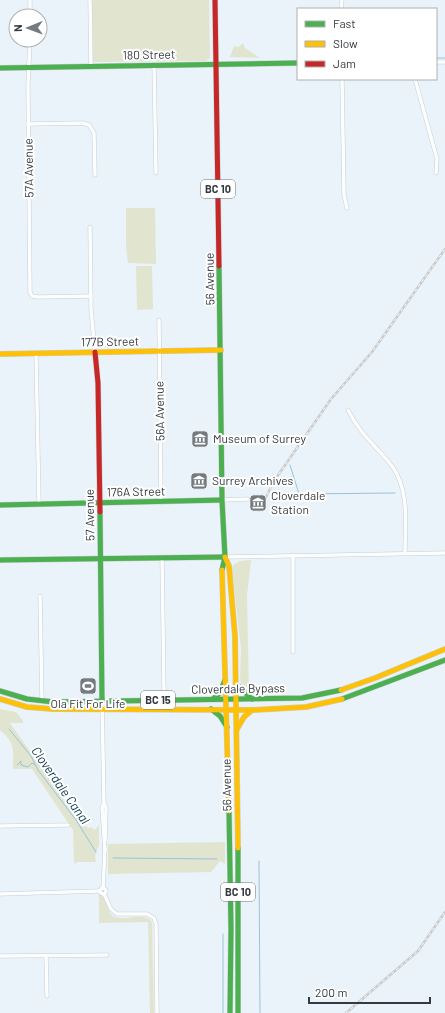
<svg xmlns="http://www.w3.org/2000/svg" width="445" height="1013" font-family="Barlow,sans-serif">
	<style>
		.green { fill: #e1e5d0 }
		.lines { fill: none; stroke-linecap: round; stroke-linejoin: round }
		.stream { stroke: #97c3de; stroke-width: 1 }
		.street-casing { stroke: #c8ced3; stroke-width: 4.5 }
		.fast-casing { stroke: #c8ced3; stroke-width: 6 }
		.slow-casing { stroke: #c8ced3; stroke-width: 6 }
		.jam-casing { stroke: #c8ced3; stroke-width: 6 }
		.street { stroke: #fcfdfe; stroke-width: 3.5 }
		.fast { stroke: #4caf50; stroke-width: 5 }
		.slow { stroke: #ffc107; stroke-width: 5 }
		.jam { stroke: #c62828; stroke-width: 5 }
		.rail-casing { stroke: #c9cbcd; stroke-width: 2.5 }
		.rail { stroke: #fff; stroke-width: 1; stroke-dasharray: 3; stroke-linecap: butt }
		.labels { text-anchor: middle; stroke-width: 4; stroke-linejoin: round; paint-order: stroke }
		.shield { fill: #fff; stroke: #717579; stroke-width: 1 }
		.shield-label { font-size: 11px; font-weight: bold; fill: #343a3f }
		.street-label { font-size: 12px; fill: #343a3f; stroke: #fff }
		.poi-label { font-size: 12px; fill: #343a3f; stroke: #fff; text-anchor: start }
		.water-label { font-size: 13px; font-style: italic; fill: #03364f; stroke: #fff }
	</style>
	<rect width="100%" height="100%" fill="#eaf3f9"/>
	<!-- green -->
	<g class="green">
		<path d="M 92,0 L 209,0 L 210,58 L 206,61 L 93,62 Z"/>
		<path d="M 243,43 L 245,48 L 260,58 L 230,57 L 234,46 L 239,47 Z"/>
		<path d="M 126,208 L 155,208 L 156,264 L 128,263 L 126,246 Z"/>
		<path d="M 136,266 L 152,266 L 153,309 L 137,310 Z"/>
		<path d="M 251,560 L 247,596 L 249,693 L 241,685 L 240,679 L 241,648 L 232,570 L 233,565 L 240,561 Z"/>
		<path d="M 0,709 L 16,712 L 23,721 L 23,723 L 10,723 L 83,827 L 86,826 L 88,828 L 91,827 L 95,830 L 99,825 L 99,845 L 95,856 L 96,862 L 77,862 L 74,864 L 73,830 L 32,769 L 13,769 C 13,749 16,744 0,730 Z"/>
		<path d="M 225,842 L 225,864 L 220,861 L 211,872 L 108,874 L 108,844 Z"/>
		<path d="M 99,894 C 108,898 106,913 115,917 C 126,921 144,911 152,922 L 154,1013 L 150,1013 L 148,922 L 99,923 Z"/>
	</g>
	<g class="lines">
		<!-- stream -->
		<g class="stream">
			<path d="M 436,58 L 445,58"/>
			<path d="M 290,465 L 299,494 L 395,493"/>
			<path d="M 9,729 L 31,756 L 38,770 L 76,820 L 96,852"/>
			<path d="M 17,765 L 21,761 L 21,765 L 28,767 L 32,763 L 35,765"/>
			<path d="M 113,858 L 217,859"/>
			<path d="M 259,861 L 260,1013"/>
			<path d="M 223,1013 L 223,934"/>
		</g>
		<defs>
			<g id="street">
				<path d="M 30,0 L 30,16"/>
				<path d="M 90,0 L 91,66"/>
				<path d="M 341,9 L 342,0"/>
				<path d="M 30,40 L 28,85 L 30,292 L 32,296 L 39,297 L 91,296"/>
				<path d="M 436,62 L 445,62"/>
				<path d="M 154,65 L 156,173"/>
				<path d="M 342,79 L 344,195 L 347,208"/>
				<path d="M 415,79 L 437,159 L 436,173"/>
				<path d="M 28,124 L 83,123 L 89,125 L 94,133 L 95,175"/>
				<path d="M 90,227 L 91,309 L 95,352"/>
				<path d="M 159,320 L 161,502"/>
				<path d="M 36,353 L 39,504"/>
				<path d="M 348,410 C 359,433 377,447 392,466 C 410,491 405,525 405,553"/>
				<path d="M 222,500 L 248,499"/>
				<path d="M 225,557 L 445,553"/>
				<path d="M 162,558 L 164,691"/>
				<path d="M 40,596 L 42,701"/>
				<path d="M 293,652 L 293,555"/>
				<path d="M 102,701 L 104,803 L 102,808 L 105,850"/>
				<path d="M 104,803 L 106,808 L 105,841"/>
				<path d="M 0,826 L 68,825"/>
				<path d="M 103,888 L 105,849"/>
				<circle cx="103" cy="891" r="3"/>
				<path d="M 0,894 L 100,891"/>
				<path d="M 104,894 L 111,909 L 117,914 L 147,914 L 154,918 L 156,924 L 157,1013"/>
				<path d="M 0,956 L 107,955"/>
				<path d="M 46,956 L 47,996"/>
			</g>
			<g id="fast">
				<path d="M 0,68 L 298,63"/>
				<path d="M 219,266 L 222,500 L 225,557 L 222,570"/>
				<path d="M 0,505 L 222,500"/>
				<path d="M 100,512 L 102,701"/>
				<path d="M 0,560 L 225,557"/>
				<path d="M 236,684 L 252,699"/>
				<path d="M 0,691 L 27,699 L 54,702 L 302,698 L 341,690"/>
				<path d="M 213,699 L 220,693 L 225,680"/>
				<path d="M 342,699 L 445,660"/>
				<path d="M 211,709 L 220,716 L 227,727"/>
				<path d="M 229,811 L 231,929 L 230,1013"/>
				<path d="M 238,848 L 238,1013"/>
			</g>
			<g id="slow">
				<path d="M 0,354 L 221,350"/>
				<path d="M 225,557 L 229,566 L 235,636 L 238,848"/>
				<path d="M 222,570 L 229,811"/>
				<path d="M 341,690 L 375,678 L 445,649"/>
				<path d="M 0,699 L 27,707 L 53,709 L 252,710 L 306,707 L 342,699"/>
				<path d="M 237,729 L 244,717 L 252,710"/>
			</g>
			<g id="jam">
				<path d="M 215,0 L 219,266"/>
				<path d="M 95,352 L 98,383 L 100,512"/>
			</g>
		</defs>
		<!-- street casing -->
		<use href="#street" class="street-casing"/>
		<!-- fast casing -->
		<use href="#fast" class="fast-casing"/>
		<!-- slow casing -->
		<use href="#slow" class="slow-casing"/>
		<!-- jam casing -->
		<use href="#jam" class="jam-casing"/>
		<!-- street -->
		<use href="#street" class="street"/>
		<!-- fast -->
		<use href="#fast" class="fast"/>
		<!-- slow -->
		<use href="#slow" class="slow"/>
		<!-- jam -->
		<use href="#jam" class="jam"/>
		<defs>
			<g id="rail">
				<path d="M 259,511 L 274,481 L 331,399 L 372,352 L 445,249"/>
				<path d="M 346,1013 L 418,951 L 445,912"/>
			</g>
		</defs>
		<!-- rail casing -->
		<use href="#rail" class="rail-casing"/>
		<!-- rail -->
		<use href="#rail" class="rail"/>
	</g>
	<!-- icons -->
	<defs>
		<symbol id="museum-square" viewBox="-11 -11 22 22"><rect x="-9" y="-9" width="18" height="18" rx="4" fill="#747b80" stroke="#fff"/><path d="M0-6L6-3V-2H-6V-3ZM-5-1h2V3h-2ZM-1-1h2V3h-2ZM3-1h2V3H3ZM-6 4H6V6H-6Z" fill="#fff"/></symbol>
		<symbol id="stadium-square" viewBox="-11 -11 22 22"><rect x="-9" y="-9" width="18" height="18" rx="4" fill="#747b80" stroke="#fff"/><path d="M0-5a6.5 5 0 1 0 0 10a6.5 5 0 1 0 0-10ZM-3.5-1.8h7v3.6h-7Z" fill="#fff"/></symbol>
	</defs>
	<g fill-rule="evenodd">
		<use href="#museum-square" x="190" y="429" width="20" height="20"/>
		<use href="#museum-square" x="189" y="471" width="20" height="20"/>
		<use href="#museum-square" x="248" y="493" width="20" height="20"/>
		<use href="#stadium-square" x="78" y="676" width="20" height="20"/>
	</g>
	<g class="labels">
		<!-- shield labels -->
		<g class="shield">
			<rect x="201" y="180" width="34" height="18" rx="3"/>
			<rect x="141" y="691" width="34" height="18" rx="3"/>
			<rect x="221" y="883" width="34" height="18" rx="3"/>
		</g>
		<g class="shield-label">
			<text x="218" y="193">BC 10</text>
			<text x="158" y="704">BC 15</text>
			<text x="238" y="896">BC 10</text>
		</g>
		<!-- street labels -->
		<g class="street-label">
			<text transform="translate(149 55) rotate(-1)" y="4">180 Street</text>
			<text transform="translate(29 168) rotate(-91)" y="4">57A Avenue</text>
			<text transform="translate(210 279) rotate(-91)" y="4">56 Avenue</text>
			<text transform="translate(110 342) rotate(-1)" y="4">177B Street</text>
			<text transform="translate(160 411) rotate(-91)" y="4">56A Avenue</text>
			<text transform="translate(136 492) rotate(-1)" y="4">176A Street</text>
			<text transform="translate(90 515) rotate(-91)" y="4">57 Avenue</text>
			<text transform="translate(238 689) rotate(-1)" y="4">Cloverdale Bypass</text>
			<text transform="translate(227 785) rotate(-91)" y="4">56 Avenue</text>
		</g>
		<!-- poi labels -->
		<g class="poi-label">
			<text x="213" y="443">Museum of Surrey</text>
			<text x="212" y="485">Surrey Archives</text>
			<text x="271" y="500">Cloverdale<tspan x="271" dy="14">Station</tspan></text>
			<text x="88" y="708" text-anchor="middle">Ola Fit For Life</text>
		</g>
		<!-- water labels -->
		<g class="water-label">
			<text transform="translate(61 785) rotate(55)" y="5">Cloverdale Canal</text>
		</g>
	</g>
	<!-- legend -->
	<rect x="297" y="8" width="140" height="72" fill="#ffffff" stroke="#aeb0b2"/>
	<rect x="305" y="21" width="20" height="6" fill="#4caf50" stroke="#aeb0b2"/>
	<text x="333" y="28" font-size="12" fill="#343a3f">Fast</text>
	<rect x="305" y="41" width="20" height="6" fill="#ffc107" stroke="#aeb0b2"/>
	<text x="333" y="48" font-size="12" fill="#343a3f">Slow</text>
	<rect x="305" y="61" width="20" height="6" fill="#c62828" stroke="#aeb0b2"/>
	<text x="333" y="68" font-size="12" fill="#343a3f">Jam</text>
	<!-- north arrow -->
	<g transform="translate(28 28) rotate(269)"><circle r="19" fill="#ffffff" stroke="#aeb0b2"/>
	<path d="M0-3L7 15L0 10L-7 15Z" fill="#747b80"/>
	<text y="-6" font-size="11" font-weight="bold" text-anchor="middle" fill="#343a3f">N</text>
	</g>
	<!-- scale -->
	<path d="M309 997v6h121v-6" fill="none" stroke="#343a3f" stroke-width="2"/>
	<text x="315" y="997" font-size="12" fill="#343a3f" stroke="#ffffff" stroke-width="3" paint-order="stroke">200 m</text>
</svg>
